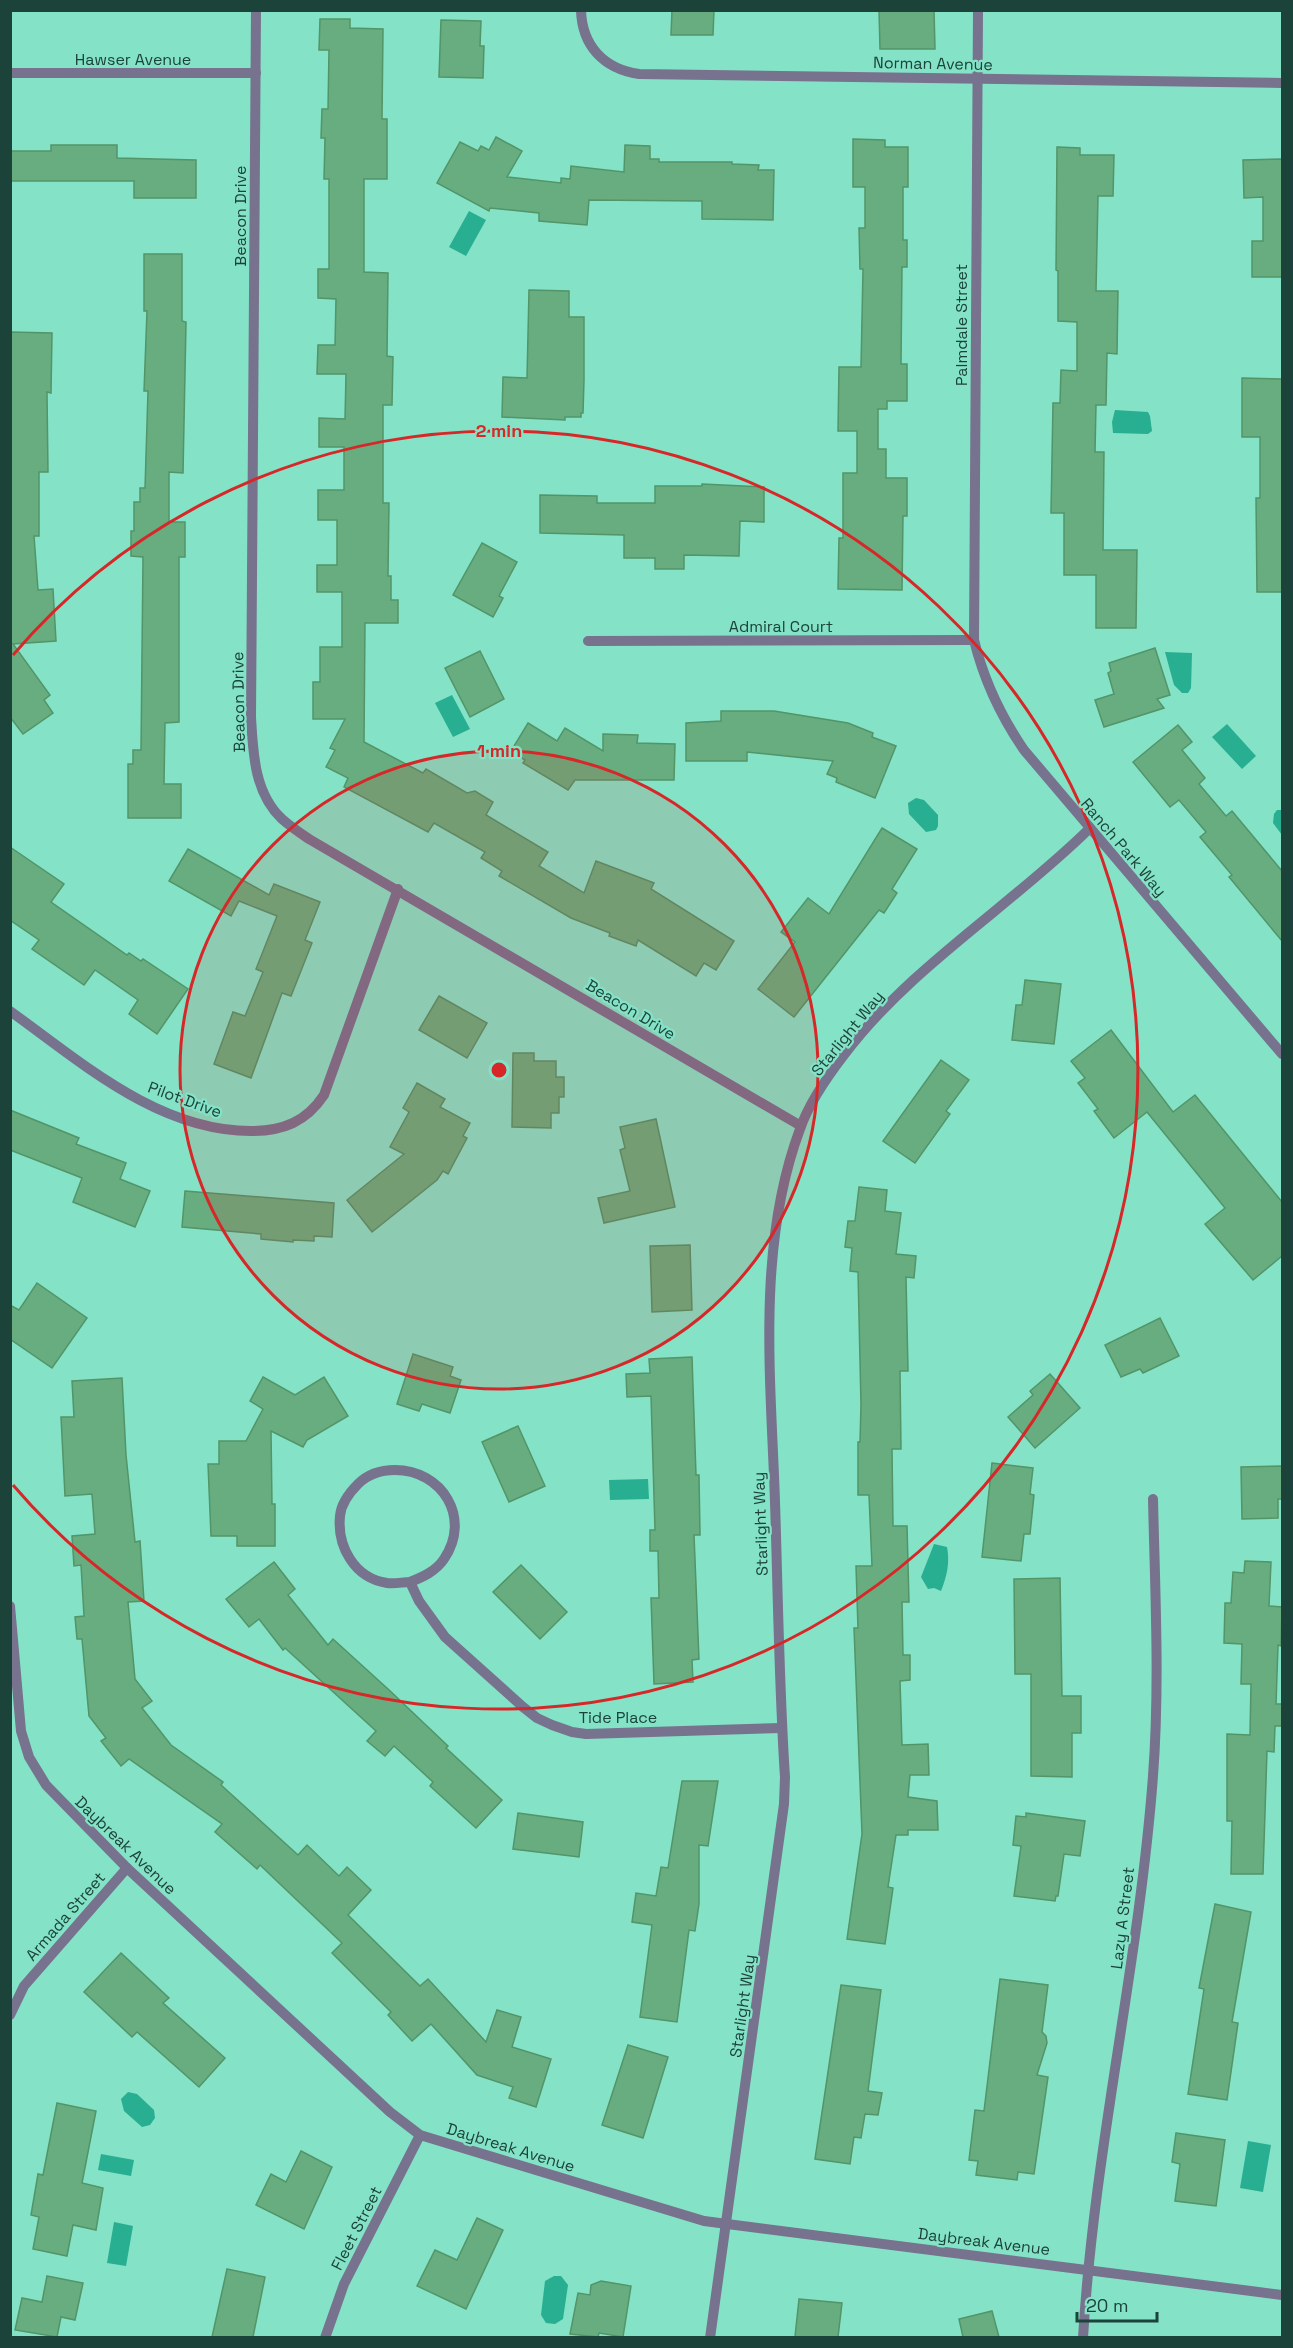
<svg xmlns="http://www.w3.org/2000/svg" width="1293" height="2348" font-family="'Space Grotesk',sans-serif">
	<style>
		.water { fill: #28ae91 }
		.building { fill: #68ad7f; stroke: #519569; stroke-width: 1.5 }
		.lines { fill: none; stroke-linecap: round; stroke-linejoin: round }
		.minor { stroke: #77728e; stroke-width: 10 }
		.ring { fill: none; stroke: #d62828; stroke-width: 3 }
		.labels { text-anchor: middle; stroke-width: 4.5; stroke-linejoin: round; paint-order: stroke }
		.street-label { font-size: 16px; fill: #1b4339; stroke: #84e2c7 }
		.centre { fill: #d62828; stroke: #84e2c7; stroke-width: 3 }
		.ring-label { font-size: 18px; text-anchor: middle; font-weight: bold; fill: #d62828; stroke: #84e2c7; stroke-width: 4.5; stroke-linejoin: round; paint-order: stroke }
	</style>
	<rect width="100%" height="100%" fill="#84e2c7"/>
	<!-- water -->
	<g class="water">
		<path d="M 469,211 L 486,220 L 466,256 L 449,247 Z"/>
		<path d="M 1115,410 L 1148,412 L 1150,416 L 1152,431 L 1148,434 L 1113,433 L 1112,422 Z"/>
		<path d="M 1165,652 L 1192,653 L 1191,688 L 1188,693 L 1182,693 L 1174,685 Z"/>
		<path d="M 452,695 L 470,729 L 453,737 L 435,703 Z"/>
		<path d="M 1227,724 L 1256,756 L 1242,769 L 1212,737 Z"/>
		<path d="M 916,798 L 924,800 L 938,815 L 938,826 L 936,830 L 926,832 L 909,814 L 908,803 Z"/>
		<path d="M 1277,810 L 1282,810 L 1282,835 L 1273,823 L 1274,814 Z"/>
		<path d="M 648,1479 L 649,1499 L 610,1500 L 609,1480 Z"/>
		<path d="M 934,1544 L 947,1547 C 950,1563 947,1576 941,1591 L 934,1588 L 928,1589 L 921,1577 Z"/>
		<path d="M 128,2092 L 137,2094 L 154,2110 L 155,2118 L 150,2125 L 142,2127 L 124,2111 L 121,2099 Z"/>
		<path d="M 1248,2141 L 1271,2145 L 1263,2192 L 1240,2188 Z"/>
		<path d="M 101,2154 L 134,2160 L 131,2176 L 98,2170 Z"/>
		<path d="M 114,2222 L 133,2226 L 126,2266 L 107,2263 Z"/>
		<path d="M 554,2276 L 561,2276 L 568,2285 L 563,2319 L 555,2324 L 546,2323 L 541,2315 L 545,2281 Z"/>
	</g>
	<!-- building -->
	<g class="building">
		<path d="M 672,10 L 714,10 L 713,35 L 671,35 Z"/>
		<path d="M 879,10 L 934,10 L 935,49 L 880,49 Z"/>
		<path d="M 320,19 L 350,19 L 350,28 L 383,29 L 382,119 L 387,119 L 387,179 L 364,179 L 364,272 L 388,273 L 387,356 L 393,357 L 392,405 L 383,405 L 383,503 L 389,503 L 388,576 L 391,576 L 391,600 L 398,600 L 398,623 L 365,623 L 364,742 L 423,773 L 426,769 L 467,793 L 475,791 L 493,802 L 486,815 L 548,852 L 539,866 L 584,893 L 596,861 L 654,883 L 651,889 L 734,941 L 716,970 L 704,963 L 696,976 L 638,940 L 636,946 L 609,936 L 610,933 L 571,918 L 499,876 L 502,871 L 481,858 L 485,852 L 434,823 L 428,832 L 344,787 L 348,778 L 326,767 L 335,750 L 330,748 L 345,719 L 313,719 L 313,682 L 320,682 L 320,647 L 342,647 L 342,592 L 317,592 L 317,565 L 337,565 L 337,520 L 318,520 L 318,490 L 344,490 L 344,447 L 319,447 L 319,418 L 345,419 L 346,374 L 317,374 L 318,345 L 335,345 L 336,299 L 318,298 L 318,269 L 329,269 L 329,179 L 324,179 L 325,138 L 321,138 L 322,109 L 328,109 L 329,50 L 319,50 Z"/>
		<path d="M 441,20 L 481,21 L 480,46 L 484,46 L 483,78 L 439,77 Z"/>
		<path d="M 496,137 L 522,151 L 507,177 L 561,183 L 561,178 L 570,179 L 571,166 L 624,172 L 625,145 L 650,146 L 650,159 L 659,159 L 659,162 L 732,162 L 732,164 L 759,165 L 758,170 L 774,170 L 773,220 L 702,219 L 702,201 L 589,200 L 587,225 L 539,221 L 539,213 L 490,208 L 489,211 L 437,183 L 460,142 L 478,151 L 481,146 L 489,150 Z"/>
		<path d="M 853,139 L 885,140 L 885,147 L 908,147 L 908,187 L 903,187 L 903,240 L 907,240 L 907,267 L 902,267 L 901,364 L 907,364 L 907,401 L 887,401 L 887,409 L 878,409 L 878,449 L 886,449 L 886,478 L 907,478 L 907,516 L 903,516 L 902,590 L 838,589 L 839,538 L 843,538 L 843,473 L 857,473 L 857,431 L 838,431 L 839,367 L 861,367 L 863,269 L 860,269 L 859,228 L 865,228 L 865,187 L 853,187 Z"/>
		<path d="M 51,145 L 117,145 L 117,158 L 196,160 L 196,198 L 134,198 L 134,181 L 10,181 L 10,151 L 51,151 Z"/>
		<path d="M 1057,147 L 1080,148 L 1080,155 L 1114,155 L 1113,196 L 1098,196 L 1096,291 L 1118,291 L 1117,354 L 1107,353 L 1106,405 L 1096,405 L 1095,452 L 1104,452 L 1103,550 L 1137,550 L 1136,628 L 1096,628 L 1096,575 L 1064,575 L 1064,513 L 1051,513 L 1053,403 L 1060,403 L 1061,370 L 1077,371 L 1077,322 L 1058,321 L 1058,271 L 1056,270 Z"/>
		<path d="M 1282,159 L 1282,277 L 1252,277 L 1252,241 L 1263,241 L 1263,197 L 1244,198 L 1243,160 Z"/>
		<path d="M 144,254 L 182,254 L 182,321 L 186,322 L 183,473 L 169,472 L 169,522 L 185,522 L 185,557 L 179,557 L 179,722 L 165,723 L 164,784 L 181,784 L 181,818 L 128,818 L 128,764 L 133,764 L 133,750 L 141,750 L 143,557 L 131,556 L 131,531 L 134,531 L 134,502 L 140,502 L 140,488 L 145,488 L 148,391 L 144,391 L 147,311 L 144,311 Z"/>
		<path d="M 529,290 L 569,291 L 569,317 L 584,317 L 584,380 L 583,413 L 581,413 L 581,417 L 565,417 L 565,420 L 502,417 L 503,377 L 527,378 Z"/>
		<path d="M 10,332 L 52,333 L 51,393 L 47,392 L 48,472 L 39,472 L 39,536 L 34,536 L 38,590 L 53,589 L 56,641 L 13,644 L 50,695 L 44,700 L 53,713 L 23,734 L 10,717 Z"/>
		<path d="M 1242,378 L 1282,379 L 1282,592 L 1257,592 L 1256,498 L 1260,498 L 1260,437 L 1242,437 Z"/>
		<path d="M 702,484 L 764,487 L 764,522 L 740,521 L 739,556 L 684,555 L 684,569 L 655,569 L 655,558 L 624,558 L 624,535 L 540,533 L 540,495 L 597,496 L 597,503 L 655,503 L 655,486 L 702,486 Z"/>
		<path d="M 482,543 L 517,562 L 499,596 L 503,598 L 493,617 L 453,595 Z"/>
		<path d="M 1155,648 L 1170,695 L 1157,699 L 1164,708 L 1104,727 L 1095,700 L 1114,694 L 1108,673 L 1111,671 L 1109,663 Z"/>
		<path d="M 480,651 L 504,699 L 470,717 L 445,668 Z"/>
		<path d="M 721,711 L 774,711 L 848,723 L 873,733 L 872,737 L 896,746 L 875,798 L 836,782 L 837,778 L 827,774 L 833,761 L 747,752 L 747,761 L 686,761 L 686,723 L 721,721 Z"/>
		<path d="M 528,723 L 557,741 L 565,728 L 603,751 L 603,734 L 638,735 L 637,743 L 675,744 L 674,780 L 575,780 L 568,790 L 523,763 L 525,760 L 511,751 Z"/>
		<path d="M 1178,725 L 1192,742 L 1182,750 L 1205,778 L 1199,784 L 1226,816 L 1232,811 L 1282,871 L 1282,941 L 1229,877 L 1232,875 L 1200,837 L 1206,832 L 1179,800 L 1170,807 L 1133,762 Z"/>
		<path d="M 882,828 L 917,849 L 892,889 L 897,893 L 884,913 L 879,910 L 794,1017 L 758,989 L 795,942 L 781,932 L 808,898 L 829,914 Z"/>
		<path d="M 10,847 L 64,884 L 51,902 L 127,955 L 129,953 L 141,961 L 143,959 L 188,989 L 157,1034 L 129,1014 L 138,1000 L 95,970 L 84,985 L 32,949 L 39,940 L 10,920 Z"/>
		<path d="M 188,849 L 269,895 L 274,884 L 320,902 L 305,940 L 312,943 L 291,996 L 282,993 L 251,1078 L 214,1064 L 233,1012 L 245,1016 L 263,972 L 256,969 L 277,916 L 239,901 L 231,916 L 169,881 Z"/>
		<path d="M 1025,980 L 1061,984 L 1054,1044 L 1012,1040 L 1016,1005 L 1022,1005 Z"/>
		<path d="M 439,996 L 487,1023 L 467,1058 L 419,1030 Z"/>
		<path d="M 1111,1030 L 1173,1112 L 1195,1095 L 1282,1202 L 1282,1256 L 1253,1280 L 1205,1224 L 1225,1208 L 1147,1112 L 1114,1138 L 1094,1111 L 1098,1109 L 1078,1083 L 1085,1078 L 1071,1061 Z"/>
		<path d="M 513,1053 L 534,1053 L 534,1061 L 556,1061 L 556,1077 L 564,1077 L 564,1097 L 559,1097 L 559,1113 L 551,1113 L 551,1128 L 512,1127 Z"/>
		<path d="M 941,1060 L 969,1080 L 946,1111 L 950,1114 L 915,1163 L 883,1141 Z"/>
		<path d="M 417,1083 L 445,1099 L 440,1107 L 470,1123 L 463,1136 L 467,1138 L 448,1174 L 443,1171 L 437,1180 L 372,1232 L 347,1200 L 404,1154 L 390,1147 L 409,1112 L 403,1108 Z"/>
		<path d="M 10,1110 L 79,1138 L 76,1144 L 126,1163 L 120,1179 L 150,1191 L 135,1227 L 73,1202 L 82,1178 L 10,1150 Z"/>
		<path d="M 656,1119 L 675,1207 L 604,1223 L 598,1198 L 630,1191 L 620,1150 L 625,1148 L 620,1127 Z"/>
		<path d="M 859,1187 L 887,1190 L 885,1211 L 901,1213 L 896,1254 L 916,1256 L 914,1278 L 906,1277 L 908,1371 L 900,1371 L 901,1449 L 892,1449 L 893,1526 L 907,1526 L 909,1602 L 902,1602 L 903,1655 L 910,1655 L 910,1680 L 900,1681 L 902,1745 L 928,1744 L 929,1775 L 910,1775 L 908,1797 L 937,1801 L 938,1830 L 908,1830 L 908,1835 L 896,1835 L 888,1887 L 893,1888 L 885,1944 L 847,1939 L 862,1834 L 854,1628 L 858,1628 L 856,1566 L 872,1566 L 869,1495 L 858,1495 L 858,1442 L 860,1442 L 861,1405 L 858,1272 L 850,1271 L 852,1248 L 845,1247 L 848,1221 L 855,1221 Z"/>
		<path d="M 185,1191 L 334,1203 L 332,1237 L 314,1236 L 314,1241 L 293,1240 L 293,1242 L 261,1239 L 261,1234 L 182,1227 Z"/>
		<path d="M 690,1245 L 692,1310 L 652,1312 L 650,1246 Z"/>
		<path d="M 37,1283 L 87,1318 L 52,1368 L 10,1339 L 10,1305 L 19,1310 Z"/>
		<path d="M 1160,1318 L 1179,1356 L 1143,1373 L 1140,1369 L 1121,1377 L 1105,1345 Z"/>
		<path d="M 413,1354 L 453,1367 L 450,1376 L 461,1380 L 450,1413 L 422,1404 L 419,1411 L 397,1404 Z"/>
		<path d="M 692,1357 L 696,1475 L 699,1475 L 700,1535 L 694,1535 L 699,1659 L 692,1660 L 693,1682 L 654,1684 L 651,1598 L 659,1598 L 658,1551 L 650,1551 L 650,1530 L 655,1530 L 651,1396 L 627,1397 L 626,1374 L 650,1373 L 649,1359 Z"/>
		<path d="M 1050,1374 L 1080,1408 L 1035,1448 L 1008,1417 L 1033,1395 L 1030,1391 Z"/>
		<path d="M 263,1377 L 295,1395 L 324,1377 L 348,1416 L 307,1440 L 303,1447 L 271,1431 L 272,1504 L 275,1504 L 275,1546 L 237,1546 L 237,1536 L 211,1536 L 208,1464 L 219,1464 L 219,1441 L 246,1441 L 263,1409 L 250,1401 Z"/>
		<path d="M 122,1378 L 126,1455 L 135,1542 L 140,1541 L 144,1601 L 128,1602 L 135,1679 L 152,1701 L 142,1708 L 171,1745 L 223,1782 L 221,1785 L 298,1855 L 307,1845 L 339,1876 L 347,1867 L 371,1890 L 348,1915 L 420,1986 L 428,1979 L 486,2042 L 497,2010 L 521,2017 L 512,2047 L 551,2059 L 536,2107 L 509,2098 L 513,2087 L 477,2075 L 431,2024 L 412,2041 L 388,2015 L 391,2012 L 332,1953 L 342,1943 L 260,1865 L 257,1869 L 215,1832 L 222,1824 L 129,1759 L 121,1766 L 101,1741 L 106,1738 L 89,1716 L 82,1639 L 77,1639 L 75,1617 L 84,1616 L 81,1565 L 74,1566 L 72,1536 L 95,1534 L 92,1494 L 65,1496 L 61,1417 L 74,1417 L 72,1381 Z"/>
		<path d="M 518,1426 L 545,1486 L 509,1502 L 482,1442 Z"/>
		<path d="M 992,1463 L 1033,1468 L 1030,1494 L 1034,1495 L 1030,1534 L 1024,1534 L 1021,1561 L 982,1557 Z"/>
		<path d="M 1282,1466 L 1282,1499 L 1278,1499 L 1278,1518 L 1242,1519 L 1241,1467 Z"/>
		<path d="M 1245,1561 L 1271,1562 L 1269,1606 L 1282,1607 L 1281,1646 L 1278,1645 L 1276,1704 L 1282,1704 L 1282,1726 L 1275,1726 L 1274,1752 L 1267,1751 L 1263,1874 L 1231,1874 L 1232,1821 L 1227,1821 L 1227,1734 L 1250,1735 L 1251,1684 L 1241,1684 L 1242,1644 L 1224,1643 L 1225,1603 L 1231,1603 L 1233,1572 L 1244,1573 Z"/>
		<path d="M 274,1562 L 295,1589 L 288,1595 L 328,1645 L 333,1639 L 388,1689 L 448,1746 L 446,1748 L 502,1800 L 476,1828 L 430,1786 L 433,1782 L 394,1746 L 385,1756 L 367,1741 L 376,1731 L 285,1648 L 283,1650 L 259,1619 L 249,1627 L 226,1599 Z"/>
		<path d="M 521,1565 L 567,1612 L 540,1639 L 493,1592 Z"/>
		<path d="M 1060,1578 L 1062,1696 L 1081,1696 L 1081,1733 L 1072,1733 L 1072,1777 L 1031,1776 L 1031,1674 L 1015,1674 L 1014,1579 Z"/>
		<path d="M 682,1781 L 718,1781 L 708,1846 L 699,1845 L 699,1904 L 695,1931 L 689,1930 L 677,2022 L 640,2017 L 652,1925 L 632,1922 L 636,1893 L 656,1896 L 661,1867 L 668,1868 Z"/>
		<path d="M 518,1813 L 583,1822 L 579,1857 L 513,1849 Z"/>
		<path d="M 1026,1813 L 1085,1821 L 1080,1856 L 1064,1854 L 1058,1896 L 1056,1896 L 1055,1901 L 1014,1896 L 1021,1846 L 1013,1845 L 1016,1816 L 1026,1817 Z"/>
		<path d="M 1215,1904 L 1251,1912 L 1232,2022 L 1238,2023 L 1227,2100 L 1188,2094 L 1204,1989 L 1199,1988 Z"/>
		<path d="M 121,1953 L 169,1998 L 163,2003 L 225,2058 L 199,2087 L 137,2032 L 132,2037 L 84,1992 Z"/>
		<path d="M 1000,1979 L 1048,1985 L 1042,2032 L 1046,2036 L 1047,2043 L 1037,2075 L 1048,2077 L 1034,2174 L 1018,2172 L 1017,2180 L 976,2175 L 978,2161 L 969,2160 L 975,2110 L 984,2111 Z"/>
		<path d="M 841,1985 L 881,1990 L 868,2091 L 882,2093 L 878,2115 L 865,2114 L 861,2138 L 854,2137 L 850,2164 L 815,2159 Z"/>
		<path d="M 628,2045 L 668,2057 L 643,2138 L 602,2125 Z"/>
		<path d="M 57,2103 L 96,2111 L 82,2183 L 103,2188 L 96,2230 L 73,2225 L 67,2256 L 33,2249 L 39,2217 L 31,2215 L 38,2174 L 43,2175 Z"/>
		<path d="M 1176,2133 L 1225,2140 L 1216,2206 L 1175,2201 L 1180,2164 L 1172,2162 Z"/>
		<path d="M 301,2151 L 332,2167 L 304,2229 L 256,2205 L 271,2174 L 286,2182 Z"/>
		<path d="M 477,2218 L 503,2230 L 466,2309 L 417,2286 L 435,2250 L 457,2260 Z"/>
		<path d="M 227,2269 L 265,2277 L 253,2337 L 212,2337 Z"/>
		<path d="M 47,2276 L 83,2283 L 75,2320 L 61,2317 L 57,2337 L 15,2330 L 22,2298 L 42,2302 Z"/>
		<path d="M 601,2281 L 631,2286 L 623,2337 L 599,2333 L 598,2337 L 570,2334 L 578,2293 L 590,2295 L 591,2285 Z"/>
		<path d="M 799,2299 L 842,2303 L 838,2337 L 795,2337 Z"/>
		<path d="M 992,2311 L 999,2337 L 963,2337 L 959,2319 Z"/>
	</g>
	<g class="lines">
		<!-- minor -->
		<g class="minor">
			<path d="M 256,10 L 251,717 C 253,752 254,793 282,819 C 290,826 300,833 309,839 L 801,1126"/>
			<path d="M 581,10 C 582,46 604,69 639,74 L 1282,83"/>
			<path d="M 978,10 L 974,640 C 984,681 1000,715 1024,750 L 1282,1054"/>
			<path d="M 10,73 L 256,73"/>
			<path d="M 588,641 L 974,640"/>
			<path d="M 10,1011 C 81,1062 158,1131 251,1131 C 283,1131 306,1122 324,1095 L 398,889"/>
			<path d="M 410,1582 C 403,1582 395,1584 387,1583 C 354,1578 337,1546 340,1516 C 341,1504 349,1493 358,1484 C 368,1474 380,1470 395,1470 C 442,1470 472,1518 444,1559 C 436,1571 423,1577 410,1582 L 419,1601 L 445,1637 L 523,1707 L 537,1718 L 552,1725 L 572,1732 L 586,1734 L 782,1728"/>
			<path d="M 10,1606 L 21,1731 L 29,1757 L 46,1785 L 127,1868 L 390,2112 L 420,2135 L 704,2221 L 1282,2295"/>
			<path d="M 10,2015 L 24,1986 L 127,1868"/>
			<path d="M 325,2338 L 344,2284 L 420,2135"/>
			<path d="M 710,2338 L 784,1804 L 785,1777 C 779,1686 778,1594 775,1502 C 771,1379 756,1247 800,1129 C 809,1103 827,1077 844,1055 C 910,967 1011,906 1089,829"/>
			<path d="M 1083,2338 C 1094,2149 1139,1964 1153,1776 C 1160,1684 1155,1591 1153,1499"/>
		</g>
	</g>
	<!-- distance rings -->
	<circle cx="499" cy="1070" r="319" fill="#d62828" fill-opacity=".12"/>
	<g class="ring">
		<circle cx="499" cy="1070" r="319"/>
		<path d="M13 655A639 639 0 1 1 13 1485"/>
	</g>
	<g class="labels">
		<!-- street labels -->
		<g class="street-label">
			<text x="133" y="65">Hawser Avenue</text>
			<text transform="translate(933 63) rotate(1)" y="6">Norman Avenue</text>
			<text transform="translate(240 216) rotate(-90)" y="6">Beacon Drive</text>
			<text transform="translate(961 325) rotate(-90)" y="6">Palmdale Street</text>
			<text x="781" y="632">Admiral Court</text>
			<text transform="translate(238 702) rotate(-91)" y="6">Beacon Drive</text>
			<text transform="translate(1124 847) rotate(50)" y="6">Ranch Park Way</text>
			<text transform="translate(631 1009) rotate(31)" y="6">Beacon Drive</text>
			<text transform="translate(847 1033) rotate(-51)" y="6">Starlight Way</text>
			<text transform="translate(185 1099) rotate(20)" y="6">Pilot Drive</text>
			<text transform="translate(760 1524) rotate(-92)" y="6">Starlight Way</text>
			<text x="618" y="1723">Tide Place</text>
			<text transform="translate(126 1845) rotate(44)" y="6">Daybreak Avenue</text>
			<text transform="translate(65 1916) rotate(-49)" y="6">Armada Street</text>
			<text transform="translate(1122 1918) rotate(-83)" y="6">Lazy A Street</text>
			<text transform="translate(742 2006) rotate(-82)" y="6">Starlight Way</text>
			<text transform="translate(511 2147) rotate(17)" y="6">Daybreak Avenue</text>
			<text transform="translate(356 2228) rotate(-63)" y="6">Fleet Street</text>
			<text transform="translate(984 2241) rotate(7)" y="6">Daybreak Avenue</text>
		</g>
	</g>
	<circle cx="499" cy="1070" r="9" class="centre"/>
	<g class="ring-label">
		<text x="499" y="437">2 min</text>
		<text x="499" y="757">1 min</text>
	</g>
	<!-- border -->
	<rect width="1293" height="2348" fill="none" stroke="#1b4339" stroke-width="24"/>
	<!-- scale -->
	<path d="M1077 2312v9h80v-9" fill="none" stroke="#1b4339" stroke-width="3"/>
	<text x="1086" y="2312" font-size="18" fill="#1b4339" stroke="#84e2c7" stroke-width="4.5" paint-order="stroke">20 m</text>
</svg>
